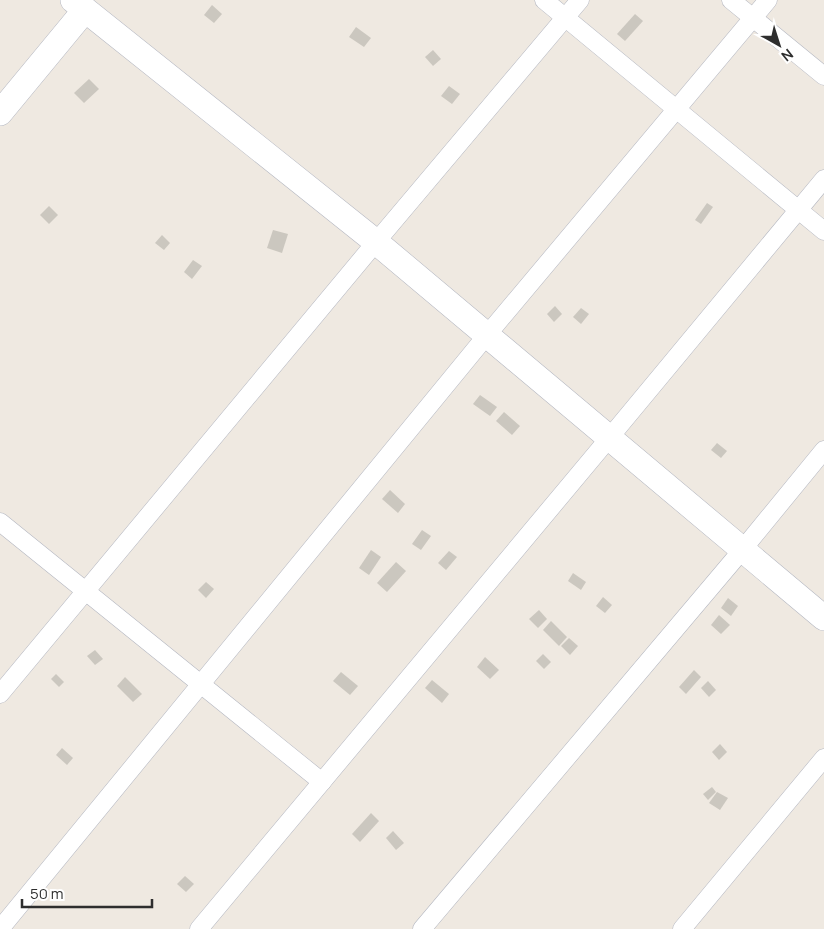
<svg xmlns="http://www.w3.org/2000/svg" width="824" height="929" font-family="Manrope,sans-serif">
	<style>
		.building { fill: #cbc7bf }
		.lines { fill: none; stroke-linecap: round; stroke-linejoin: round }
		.street-casing { stroke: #b4b7c1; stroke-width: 19 }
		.secondary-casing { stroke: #b4b7c1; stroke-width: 26 }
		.street { stroke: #fff; stroke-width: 18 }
		.secondary { stroke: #fff; stroke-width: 25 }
	</style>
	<rect width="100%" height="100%" fill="#efe9e1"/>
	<!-- building -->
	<g class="building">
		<path d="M 212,5 L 222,14 L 214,23 L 204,15 Z"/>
		<path d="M 635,14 L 643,21 L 625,41 L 617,34 Z"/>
		<path d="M 356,27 L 371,38 L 364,47 L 349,37 Z"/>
		<path d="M 433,50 L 441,59 L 433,66 L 425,57 Z"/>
		<path d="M 89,79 L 99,89 L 84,103 L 74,93 Z"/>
		<path d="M 449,86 L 460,94 L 452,104 L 441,96 Z"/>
		<path d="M 707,203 L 713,207 L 701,224 L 695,220 Z"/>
		<path d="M 49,206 L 58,215 L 49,224 L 40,215 Z"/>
		<path d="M 273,230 L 288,234 L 282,253 L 267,248 Z"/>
		<path d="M 162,235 L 170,243 L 164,250 L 155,243 Z"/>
		<path d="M 193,260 L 202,266 L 192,279 L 184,272 Z"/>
		<path d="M 555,306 L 562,314 L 554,322 L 547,314 Z"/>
		<path d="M 581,308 L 589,314 L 581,324 L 573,317 Z"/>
		<path d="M 480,395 L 497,407 L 490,416 L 473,404 Z"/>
		<path d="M 504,412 L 520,426 L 512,435 L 496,421 Z"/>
		<path d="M 717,443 L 727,451 L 721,458 L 711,450 Z"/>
		<path d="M 390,490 L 405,504 L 398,513 L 382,499 Z"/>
		<path d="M 422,530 L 431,536 L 421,550 L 412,544 Z"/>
		<path d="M 371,550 L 381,557 L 369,575 L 359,568 Z"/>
		<path d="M 449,551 L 457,557 L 446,570 L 438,563 Z"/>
		<path d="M 396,562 L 406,571 L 387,592 L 377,583 Z"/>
		<path d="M 573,573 L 586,582 L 581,590 L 568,581 Z"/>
		<path d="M 206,582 L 214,589 L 206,598 L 198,590 Z"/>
		<path d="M 603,597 L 612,605 L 605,613 L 596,606 Z"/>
		<path d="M 728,598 L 738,606 L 731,616 L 721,608 Z"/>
		<path d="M 539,610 L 547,619 L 538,628 L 529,619 Z"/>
		<path d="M 719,615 L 730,625 L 721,634 L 711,625 Z"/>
		<path d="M 551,621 L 567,637 L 559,646 L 543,630 Z"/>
		<path d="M 569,638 L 578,646 L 570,655 L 561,646 Z"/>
		<path d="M 95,650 L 103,659 L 95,665 L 87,656 Z"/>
		<path d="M 543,654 L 551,662 L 544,669 L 536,661 Z"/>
		<path d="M 485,657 L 499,670 L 490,679 L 477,667 Z"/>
		<path d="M 694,670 L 701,677 L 686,694 L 679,687 Z"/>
		<path d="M 341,672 L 358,686 L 350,695 L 333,681 Z"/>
		<path d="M 56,674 L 64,682 L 59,687 L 51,679 Z"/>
		<path d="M 125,677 L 142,694 L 133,702 L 117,686 Z"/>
		<path d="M 432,680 L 449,694 L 442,703 L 425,688 Z"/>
		<path d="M 708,681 L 716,690 L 709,697 L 701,688 Z"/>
		<path d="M 720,744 L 727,752 L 719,760 L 712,752 Z"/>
		<path d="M 62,748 L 73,758 L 67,765 L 56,755 Z"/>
		<path d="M 712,787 L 716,792 L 708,800 L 703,794 Z"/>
		<path d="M 717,792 L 728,798 L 720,810 L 709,803 Z"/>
		<path d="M 371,813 L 379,821 L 360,842 L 352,834 Z"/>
		<path d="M 393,831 L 404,843 L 396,850 L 386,838 Z"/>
		<path d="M 185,876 L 194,884 L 186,892 L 177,884 Z"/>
	</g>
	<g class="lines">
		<defs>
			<g id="street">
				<path d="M 544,0 L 824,231"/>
				<path d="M 731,0 L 824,76"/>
				<path d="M 0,522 L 322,782"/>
				<path d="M 0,694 L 376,242 L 580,0"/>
				<path d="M 0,929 L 487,335 L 768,0"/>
				<path d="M 199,929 L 610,437 L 824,179"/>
				<path d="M 422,929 L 743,549 L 824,450"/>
				<path d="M 682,929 L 824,758"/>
			</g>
			<g id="secondary">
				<path d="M 73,0 L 376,242 L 824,618"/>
				<path d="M 0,113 L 85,10"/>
			</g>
		</defs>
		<!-- street casing -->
		<use href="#street" class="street-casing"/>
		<!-- secondary casing -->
		<use href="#secondary" class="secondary-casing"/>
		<!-- street -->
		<use href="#street" class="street"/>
		<!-- secondary -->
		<use href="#secondary" class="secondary"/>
	</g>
	<!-- north arrow -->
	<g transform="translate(779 45) rotate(141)" stroke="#ffffff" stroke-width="4" paint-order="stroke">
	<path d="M0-4L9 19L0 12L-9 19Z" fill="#2e2e2e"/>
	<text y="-8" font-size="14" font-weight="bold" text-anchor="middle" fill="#2e2e2e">N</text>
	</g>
	<!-- scale -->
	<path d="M22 899v8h130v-8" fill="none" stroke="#2e2e2e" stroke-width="2.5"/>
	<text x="30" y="899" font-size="15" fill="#2e2e2e" stroke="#ffffff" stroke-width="4" paint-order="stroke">50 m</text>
</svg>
